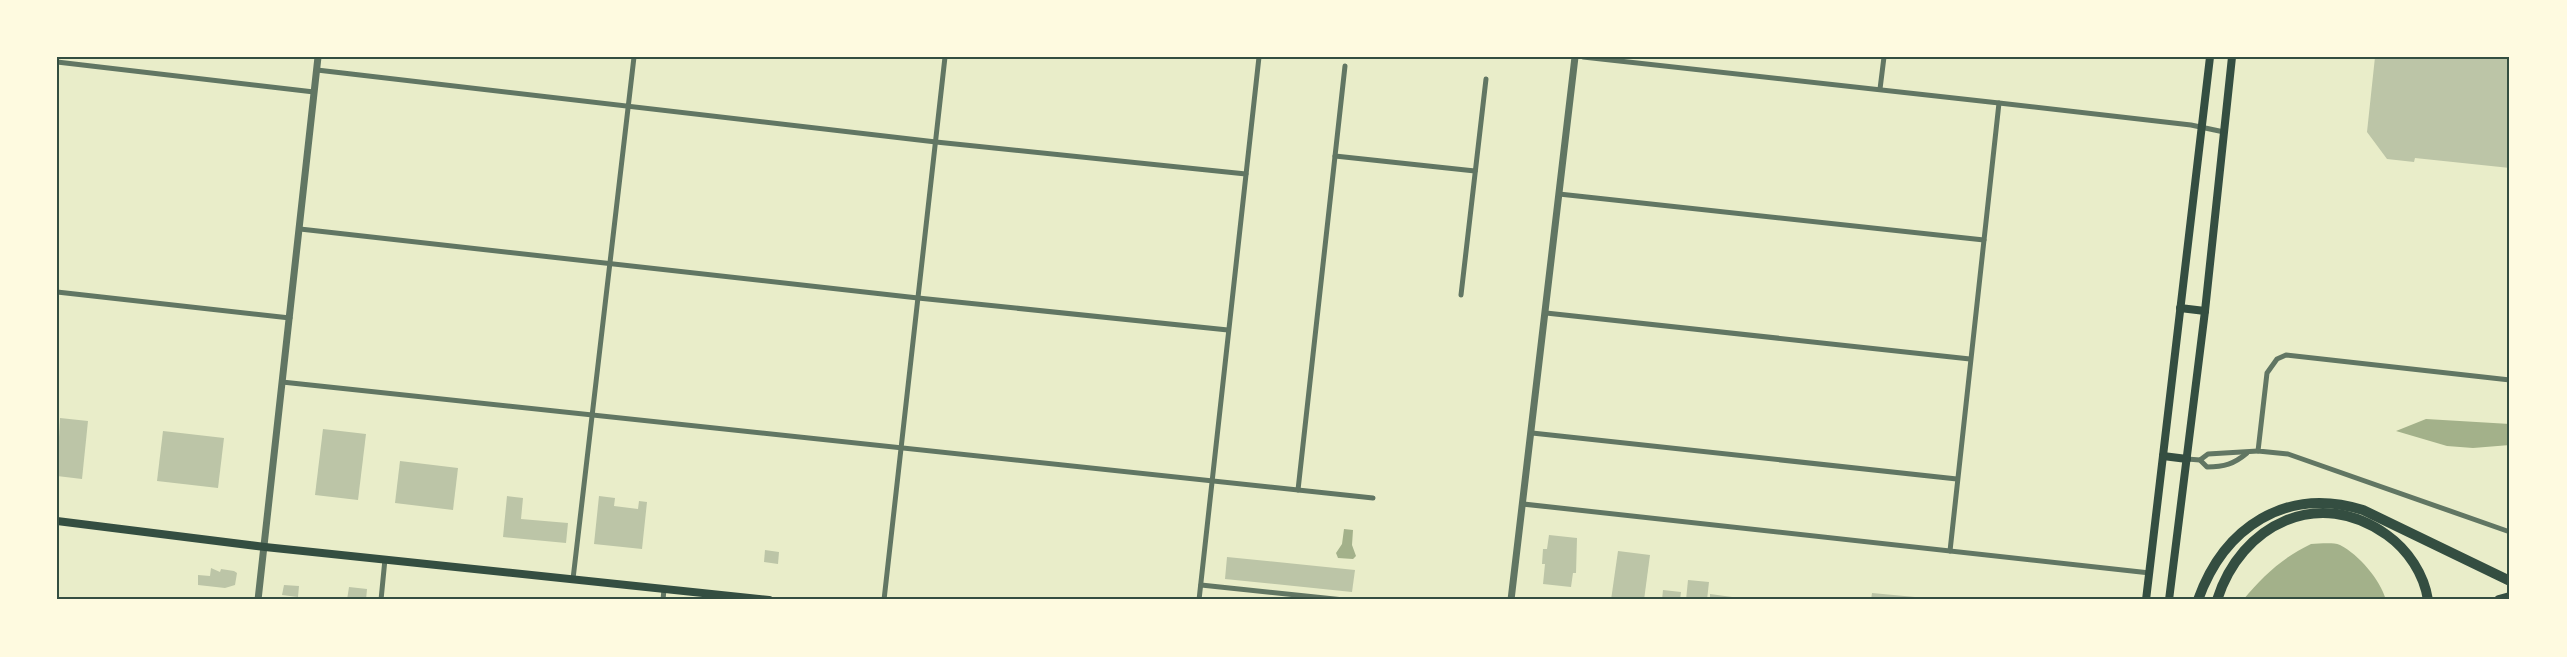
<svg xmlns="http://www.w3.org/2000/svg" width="2567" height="657" font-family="Ubuntu,sans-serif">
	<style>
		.water { fill: #a3b18a }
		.building { fill: #bcc5a7 }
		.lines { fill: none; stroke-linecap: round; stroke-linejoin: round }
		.minor { stroke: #617663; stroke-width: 5 }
		.tertiary { stroke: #617663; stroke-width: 7 }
		.secondary { stroke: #344e41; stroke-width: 8 }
		.motorway { stroke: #344e41; stroke-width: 10 }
		.neatline { fill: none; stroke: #344e41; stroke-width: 2 }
	</style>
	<rect width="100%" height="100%" fill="#e9edc9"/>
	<!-- water -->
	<g class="water">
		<path d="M 2426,419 L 2510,424 L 2510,445 L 2473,448 L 2447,446 L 2396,431 Z"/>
		<path d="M 1344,529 L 1353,530 L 1352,545 L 1356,556 L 1353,559 L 1338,558 L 1336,553 L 1342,544 Z"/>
		<path d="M 2311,544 C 2319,544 2332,542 2340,545 C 2359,555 2380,579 2386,600 L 2243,600 C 2264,575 2282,558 2311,544 Z"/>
	</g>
	<!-- building -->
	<g class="building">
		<path d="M 2375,57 L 2510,57 L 2510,168 L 2415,158 L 2414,162 L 2387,159 L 2367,132 Z"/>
		<path d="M 60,418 L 88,421 L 82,479 L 57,476 Z"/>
		<path d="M 323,429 L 366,434 L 358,500 L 315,495 Z"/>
		<path d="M 163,431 L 224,438 L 218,488 L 157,481 Z"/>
		<path d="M 400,461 L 458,468 L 453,510 L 395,503 Z"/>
		<path d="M 507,496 L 523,498 L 521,519 L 568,523 L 566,543 L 503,537 Z"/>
		<path d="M 599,496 L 615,498 L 614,506 L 638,509 L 639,501 L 647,502 L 642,549 L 594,544 Z"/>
		<path d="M 1549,535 L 1577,538 L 1576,573 L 1573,573 L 1571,587 L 1543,584 L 1545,564 L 1542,564 L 1543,549 L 1547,549 Z"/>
		<path d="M 765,550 L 779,552 L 778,564 L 764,562 Z"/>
		<path d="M 1618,551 L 1650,555 L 1644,600 L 1611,600 Z"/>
		<path d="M 1227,557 L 1355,570 L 1352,592 L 1225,579 Z"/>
		<path d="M 211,568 L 220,572 L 221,569 L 234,571 L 237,573 L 235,585 L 225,588 L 198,585 L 198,575 L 210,576 Z"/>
		<path d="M 1688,580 L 1709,582 L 1707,600 L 1686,600 Z"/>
		<path d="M 284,585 L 299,586 L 298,597 L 282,595 Z"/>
		<path d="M 349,587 L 367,589 L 366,600 L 347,600 Z"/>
		<path d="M 1663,590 L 1681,592 L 1680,600 L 1662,600 Z"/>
		<path d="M 1872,593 L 1915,597 L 1914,600 L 1871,600 Z"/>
		<path d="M 1710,594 L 1747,599 L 1747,600 L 1710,600 Z"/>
	</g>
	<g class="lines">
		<!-- minor -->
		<g class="minor">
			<path d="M 1583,57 L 1999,103 L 2191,125 L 2224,132"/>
			<path d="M 57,62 L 314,92"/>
			<path d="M 317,70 L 936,142 L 1246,174"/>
			<path d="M 1880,89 L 1884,57"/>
			<path d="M 1335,156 L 1475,171"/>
			<path d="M 1559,194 L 1984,240"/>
			<path d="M 300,229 L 918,298 L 1228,330"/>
			<path d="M 57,292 L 290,318"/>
			<path d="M 1461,295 L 1486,79"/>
			<path d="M 1546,313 L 1970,359"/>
			<path d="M 2510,380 L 2286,355 L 2277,359 L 2267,373 L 2258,451 L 2288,454 L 2510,532"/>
			<path d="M 282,382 L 1373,498"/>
			<path d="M 1532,433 L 1957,479"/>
			<path d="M 2187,459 L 2200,460 L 2207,467 C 2224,467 2234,464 2247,453"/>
			<path d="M 2200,460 L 2208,454 L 2258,451"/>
			<path d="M 1298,490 L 1345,66"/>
			<path d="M 1523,504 L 2150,573"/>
			<path d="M 1950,551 L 1999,103"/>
			<path d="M 573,579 L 634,57"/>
			<path d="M 1201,585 L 1344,600"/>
			<path d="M 381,600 L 385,559"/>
			<path d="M 663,600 L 664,589"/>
			<path d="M 884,600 L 945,57"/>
			<path d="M 1199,600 L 1259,57"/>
		</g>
		<!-- tertiary -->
		<g class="tertiary">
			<path d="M 258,600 L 318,57"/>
			<path d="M 1511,600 L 1575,57"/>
		</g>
		<!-- secondary -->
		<g class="secondary">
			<path d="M 2180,308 L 2205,311"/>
			<path d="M 2163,456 L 2187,459"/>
			<path d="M 57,521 L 265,547 L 769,600"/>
			<path d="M 2146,600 L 2210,57"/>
			<path d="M 2169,600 L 2205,311 L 2232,57"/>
		</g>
		<!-- motorway -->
		<g class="motorway">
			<path d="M 2198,600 C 2224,527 2286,486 2363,510 L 2510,581"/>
			<path d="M 2217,600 C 2241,524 2319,486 2387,535 C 2408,550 2424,574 2428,600"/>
			<path d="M 2499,600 L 2510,597"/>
		</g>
	</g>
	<!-- border -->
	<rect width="2567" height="657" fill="none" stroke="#fefae0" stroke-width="117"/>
	<rect x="58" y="58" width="2450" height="540" class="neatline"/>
</svg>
